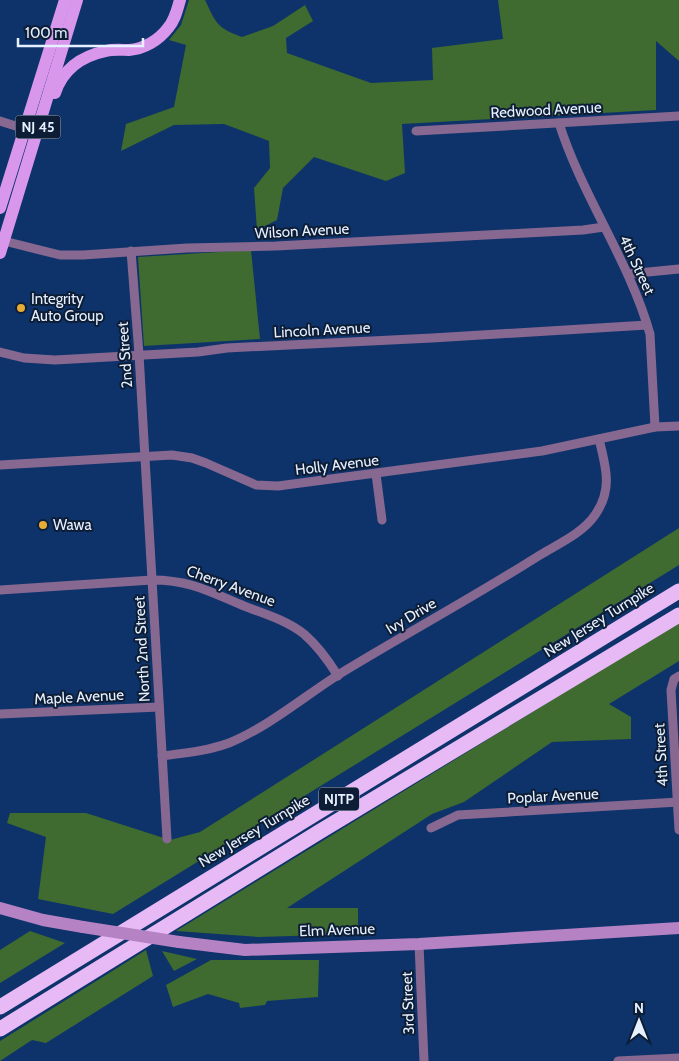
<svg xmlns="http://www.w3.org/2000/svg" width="679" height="1061" font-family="Cabin,sans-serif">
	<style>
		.forest { fill: #3f6a30 }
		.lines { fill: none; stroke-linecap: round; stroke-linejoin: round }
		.minor { stroke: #876891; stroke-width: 9 }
		.secondary { stroke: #b582c4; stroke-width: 12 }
		.primary { stroke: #d897eb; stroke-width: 12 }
		.motorway { stroke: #e7b9f5; stroke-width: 15 }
		.secondary-bridge { stroke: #b582c4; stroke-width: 12 }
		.poi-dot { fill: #e9ab38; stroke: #0c1d35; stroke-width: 2 }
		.labels { text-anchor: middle; stroke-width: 4; stroke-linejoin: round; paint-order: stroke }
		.shield { fill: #0c1d35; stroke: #a5b1c2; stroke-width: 1 }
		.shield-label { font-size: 14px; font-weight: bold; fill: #e7f0fe }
		.street-label { font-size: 15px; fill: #e7f0fe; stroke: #0c1d35 }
		.poi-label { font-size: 15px; fill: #e7f0fe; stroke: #0c1d35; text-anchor: start }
	</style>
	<rect width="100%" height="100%" fill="#0d336a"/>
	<!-- forest -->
	<g class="forest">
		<path d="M 189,0 L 205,0 C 216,23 217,28 242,37 L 273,26 L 305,5 L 313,21 L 286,38 L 287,53 L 371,83 L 433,80 L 432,48 L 503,39 L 498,0 L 679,0 L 679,61 L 656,41 L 656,110 L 402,124 L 405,173 L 386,181 L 314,157 L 283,188 L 277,220 L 257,230 L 254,188 L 270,168 L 269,141 L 224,124 L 174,125 L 121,151 L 126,124 L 174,107 L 186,45 L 169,40 L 181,25 Z"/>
		<path d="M 251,250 L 260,339 L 144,346 L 138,257 Z"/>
		<path d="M 679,528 L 679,565 L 113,914 L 38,899 L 46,837 L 7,823 L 10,813 L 86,813 L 170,840 L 200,832 Z"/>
		<path d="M 679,622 L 679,661 L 609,704 L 631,717 L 631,739 L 552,742 L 464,802 L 432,814 L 287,908 L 358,908 L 358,934 L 259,937 L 176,931 Z"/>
		<path d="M 30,931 L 65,943 L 0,983 L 0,950 Z"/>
		<path d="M 146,950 L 153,976 L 46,1043 L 32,1040 L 0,1061 L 0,1041 Z"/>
		<path d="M 162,951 L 197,959 L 174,971 Z"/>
		<path d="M 211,960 L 319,960 L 318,997 L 267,1001 L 265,1005 L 240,1008 L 239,1003 L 208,994 L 173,1007 L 166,985 Z"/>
	</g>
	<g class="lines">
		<!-- minor -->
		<g class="minor">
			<path d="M 0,121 L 25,129"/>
			<path d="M 559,123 C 582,196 629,260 650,334 L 655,427"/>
			<path d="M 416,131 L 679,116"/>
			<path d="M 4,241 L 60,255 L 83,255 L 187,248 L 276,246 L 583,230 L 604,227"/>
			<path d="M 131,251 L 139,354 L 167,839"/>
			<path d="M 628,274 L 679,269"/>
			<path d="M 0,352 L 24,358 L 55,360 L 198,352 L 227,348 L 432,338 L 647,325"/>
			<path d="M 0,465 L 172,455 L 192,458 L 206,463 L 256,485 L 278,486 L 542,451 L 655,427 L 679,426"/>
			<path d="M 376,474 L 382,520"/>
			<path d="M 0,590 L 152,580 C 191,580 210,592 244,606 C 265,614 286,620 304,634 C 318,646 328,660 338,676"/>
			<path d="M 679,676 L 674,679 L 671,690 L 679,830"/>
			<path d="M 0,714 L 159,707"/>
			<path d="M 162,756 C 185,753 207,751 229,743 C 268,727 302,698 338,675 C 405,634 474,597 540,555 C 558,544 583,533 595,515 C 613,489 606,468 599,439"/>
			<path d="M 431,828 L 458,815 L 679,802"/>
			<path d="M 419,944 L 424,1061"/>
			<path d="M 618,1061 L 679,1058"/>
		</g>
		<!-- secondary -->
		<g class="secondary">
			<path d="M 0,908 L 43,920 L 83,927"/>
			<path d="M 179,942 L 245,950 L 419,944 L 679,928"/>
		</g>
		<!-- primary -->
		<g class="primary">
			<path d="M 55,93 C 63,69 82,56 106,51 C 113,49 121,50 129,50 C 144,49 159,40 168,28 C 175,20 177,10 180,0"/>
			<path d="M 0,208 L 65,0"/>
			<path d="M 0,253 L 77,0"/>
		</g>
		<!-- motorway -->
		<g class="motorway">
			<path d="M 0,1007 L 679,591"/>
			<path d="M 0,1029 L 319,832 L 679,615"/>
		</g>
		<!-- secondary-bridge -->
		<path class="secondary-bridge" d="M 83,927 L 179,942"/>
	</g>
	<!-- markers -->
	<g class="poi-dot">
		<circle cx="21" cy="308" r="5"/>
		<circle cx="43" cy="525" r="5"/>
	</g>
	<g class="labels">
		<!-- shield labels -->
		<g class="shield">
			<rect x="15.5" y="115.5" width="45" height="23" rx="4"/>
			<rect x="319" y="787.5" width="40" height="23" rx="4"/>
		</g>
		<g class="shield-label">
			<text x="38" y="132">NJ 45</text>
			<text x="339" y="804">NJTP</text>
		</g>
		<!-- street labels -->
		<g class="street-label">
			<text transform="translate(546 110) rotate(-3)" y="5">Redwood Avenue</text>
			<text transform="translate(302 231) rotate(-3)" y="5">Wilson Avenue</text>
			<text transform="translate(637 265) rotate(65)" y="5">4th Street</text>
			<text transform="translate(322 330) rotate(-3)" y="5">Lincoln Avenue</text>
			<text transform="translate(125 355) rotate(-94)" y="5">2nd Street</text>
			<text transform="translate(337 465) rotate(-7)" y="5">Holly Avenue</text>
			<text transform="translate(231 586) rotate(20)" y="5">Cherry Avenue</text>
			<text transform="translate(411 616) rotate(-31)" y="5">Ivy Drive</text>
			<text transform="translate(599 620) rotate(-32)" y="5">New Jersey Turnpike</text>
			<text transform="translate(142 649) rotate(-93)" y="5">North 2nd Street</text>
			<text transform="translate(79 697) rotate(-3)" y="5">Maple Avenue</text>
			<text transform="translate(661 755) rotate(-93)" y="5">4th Street</text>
			<text transform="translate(553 796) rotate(-3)" y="5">Poplar Avenue</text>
			<text transform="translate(254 831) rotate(-31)" y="5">New Jersey Turnpike</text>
			<text transform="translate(337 930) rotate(-2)" y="5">Elm Avenue</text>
			<text transform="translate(408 1003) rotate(-92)" y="5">3rd Street</text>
		</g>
		<!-- poi labels -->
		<g class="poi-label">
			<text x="31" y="304">Integrity<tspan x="31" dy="17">Auto Group</tspan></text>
			<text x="53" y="530">Wawa</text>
		</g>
	</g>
	<!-- north arrow -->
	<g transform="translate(639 1021)" stroke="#0c1d35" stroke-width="4" paint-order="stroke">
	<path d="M0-4L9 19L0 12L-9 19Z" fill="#e7f0fe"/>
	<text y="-8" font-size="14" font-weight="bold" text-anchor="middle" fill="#e7f0fe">N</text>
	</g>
	<!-- scale -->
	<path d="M18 38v8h125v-8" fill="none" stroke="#e7f0fe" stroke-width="2.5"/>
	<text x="25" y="38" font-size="15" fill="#e7f0fe" stroke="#0c1d35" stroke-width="4" paint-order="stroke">100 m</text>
</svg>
